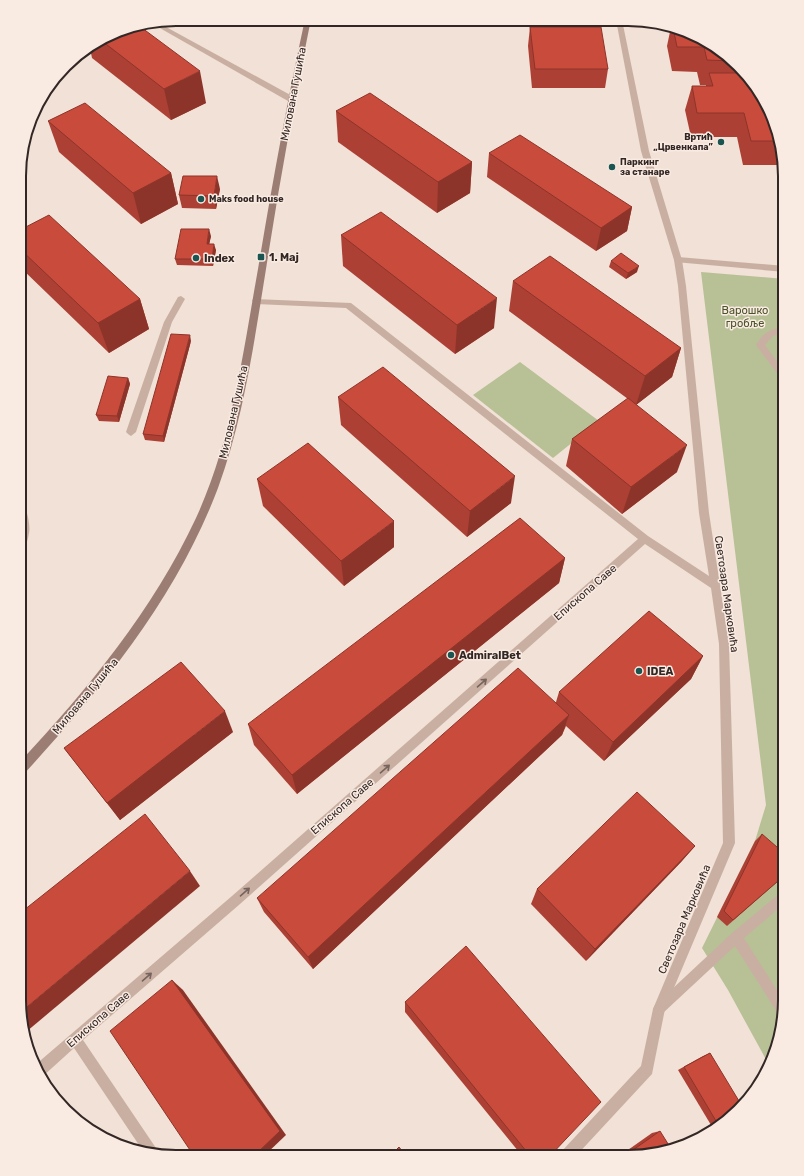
<svg xmlns="http://www.w3.org/2000/svg" width="804" height="1176" font-family="Rubik,sans-serif">
	<style>
		.green { fill: #b8c096 }
		.lines { fill: none; stroke-linecap: round; stroke-linejoin: round }
		.lane { fill: #c9afa2; fill-rule: evenodd }
		.street { fill: #c9afa2; fill-rule: evenodd }
		.secondary { fill: #9c7d74; fill-rule: evenodd }
		.wall { fill: #ad4034 }
		.shaded-wall { fill: #8d342a }
		.building { fill: #c94b3c; stroke: #8d342a }
		.oneway { stroke: #76645d }
		.poi-dot { fill: #1a5551; stroke: #f9ebe2; stroke-width: 1.5 }
		.labels { text-anchor: middle; stroke-width: 3; stroke-linejoin: round; paint-order: stroke }
		.far-poi-label { font-size: 9px; font-weight: bold; fill: #332725; stroke: #f9ebe2; text-anchor: start }
		.street-label { font-size: 11px; fill: #332725; stroke: #f9ebe2 }
		.poi-label { font-size: 11px; font-weight: bold; fill: #332725; stroke: #f9ebe2; text-anchor: start }
		.park-label { font-size: 11px; fill: #495228; stroke: #f9ebe2 }
		.rim { fill: none; stroke: #332725; stroke-width: 2 }
	</style>
	<rect width="100%" height="100%" fill="#f1e1d6"/>
	<!-- green -->
	<g class="green">
		<path d="M 701,272 L 785,279 L 785,1010 L 777,1050 L 769,1065 L 728,990 L 702,948 L 755,841 L 766,805 Z"/>
		<path d="M 520,362 L 599,421 L 553,458 L 473,395 Z"/>
	</g>
	<g class="lines">
		<!-- lane -->
		<g class="lane">
			<path d="M 157,22 L 294,97 L 295,99 L 288,101 L 151,23 Z"/>
			<path d="M 678,257 L 785,266 L 785,272 L 675,262 L 674,260 Z"/>
			<path d="M 181,296 L 185,299 L 172,322 L 136,432 L 131,436 L 128,434 L 126,432 L 164,322 L 178,297 Z"/>
			<path d="M 785,327 L 785,333 L 773,336 L 765,345 L 785,372 L 785,381 L 782,380 L 756,345 C 763,333 771,328 785,327 Z"/>
			<path d="M 20,501 C 26,503 31,526 29,533 C 28,539 26,546 23,551 L 20,552 Z"/>
			<path d="M 785,889 L 785,903 L 744,938 L 785,1003 L 783,1019 L 780,1017 L 735,946 L 663,1013 L 659,1015 L 655,1013 L 653,1009 L 655,1005 L 732,933 Z"/>
		</g>
		<!-- street -->
		<path class="street" d="M 616,20 L 622,20 L 649,151 L 682,260 L 686,286 L 709,513 L 729,644 L 735,843 L 665,1009 L 652,1074 L 575,1157 L 559,1157 L 561,1152 L 641,1066 L 653,1009 L 723,843 L 719,644 L 711,588 L 645,544 L 240,904 L 83,1040 L 160,1154 L 156,1156 L 143,1151 L 74,1048 L 42,1077 L 34,1066 L 232,896 L 638,539 L 346,308 L 256,304 L 252,301 L 253,299 L 351,303 L 648,536 L 709,576 L 699,513 L 678,286 L 674,260 L 641,151 Z"/>
		<!-- secondary -->
		<path class="secondary" d="M 305,19 L 311,19 C 294,102 279,185 266,269 C 254,342 244,417 218,488 C 177,597 101,690 23,775 L 19,776 L 19,763 C 88,689 153,610 196,518 C 232,440 243,353 258,269 C 272,185 287,102 305,19 Z"/>
	</g>
	<!-- wall -->
	<g class="wall">
		<path d="M 126,27 L 206,103 L 171,120 L 92,58 L 90,48 Z"/>
		<path d="M 530,27 L 608,69 L 605,88 L 532,88 L 528,46 Z"/>
		<path d="M 671,27 L 688,31 L 723,51 L 769,107 L 782,165 L 743,165 L 737,137 L 691,137 L 685,110 L 692,86 L 706,86 L 706,85 L 700,85 L 697,72 L 672,71 L 667,46 Z"/>
		<path d="M 336,111 L 472,162 L 470,193 L 437,213 L 338,142 Z"/>
		<path d="M 48,121 L 171,173 L 178,204 L 141,224 L 59,152 Z"/>
		<path d="M 489,153 L 632,207 L 627,231 L 596,251 L 487,177 Z"/>
		<path d="M 220,189 L 216,209 L 182,208 L 179,195 Z"/>
		<path d="M 20,230 L 140,299 L 149,329 L 109,353 L 20,267 Z"/>
		<path d="M 341,235 L 494,328 L 455,354 L 343,266 Z"/>
		<path d="M 211,236 L 209,244 L 216,250 L 213,266 L 177,265 L 175,259 Z"/>
		<path d="M 611,261 L 637,272 L 626,279 L 609,267 Z"/>
		<path d="M 513,281 L 681,348 L 672,377 L 636,405 L 677,472 L 622,514 L 566,466 L 572,439 L 628,399 L 509,311 Z"/>
		<path d="M 191,341 L 164,442 L 145,440 L 143,434 Z"/>
		<path d="M 128,378 L 130,384 L 119,422 L 99,421 L 96,415 Z"/>
		<path d="M 338,397 L 511,503 L 467,537 L 341,425 Z"/>
		<path d="M 257,479 L 394,547 L 344,586 L 263,506 Z"/>
		<path d="M 565,558 L 559,583 L 297,794 L 254,745 L 248,724 Z"/>
		<path d="M 703,656 L 691,679 L 604,761 L 566,726 L 562,735 L 313,969 L 264,912 L 257,898 L 556,702 L 559,692 Z"/>
		<path d="M 233,732 L 120,820 L 64,748 Z"/>
		<path d="M 762,834 L 785,875 L 727,926 L 717,917 L 755,841 Z"/>
		<path d="M 695,846 L 681,862 L 586,961 L 531,904 L 537,889 Z"/>
		<path d="M 405,1002 L 549,1157 L 523,1157 L 405,1012 Z"/>
		<path d="M 710,1053 L 731,1118 L 714,1130 L 678,1070 L 703,1056 Z"/>
		<path d="M 660,1131 L 628,1157 L 618,1157 L 652,1133 Z"/>
	</g>
	<!-- shaded-wall -->
	<g class="shaded-wall">
		<path d="M 200,71 L 206,103 L 171,120 L 164,89 Z"/>
		<path d="M 472,162 L 470,193 L 437,213 L 438,182 Z"/>
		<path d="M 171,173 L 178,204 L 141,224 L 133,193 Z"/>
		<path d="M 217,176 L 220,189 L 216,209 L 214,196 Z"/>
		<path d="M 632,207 L 627,231 L 596,251 L 601,228 Z"/>
		<path d="M 209,229 L 211,236 L 208,250 L 207,244 Z"/>
		<path d="M 214,244 L 216,250 L 213,266 L 212,259 Z"/>
		<path d="M 639,266 L 637,272 L 626,279 L 628,273 Z"/>
		<path d="M 497,298 L 494,328 L 455,354 L 457,325 Z"/>
		<path d="M 140,299 L 149,329 L 109,353 L 98,323 Z"/>
		<path d="M 190,335 L 191,341 L 164,442 L 163,436 Z"/>
		<path d="M 681,348 L 672,377 L 636,405 L 645,376 Z"/>
		<path d="M 128,378 L 130,384 L 119,422 L 117,416 Z"/>
		<path d="M 687,445 L 677,472 L 622,514 L 631,487 Z"/>
		<path d="M 515,476 L 511,503 L 467,537 L 470,511 Z"/>
		<path d="M 394,521 L 394,547 L 344,586 L 341,561 Z"/>
		<path d="M 565,558 L 559,583 L 297,794 L 292,775 Z"/>
		<path d="M 703,656 L 691,679 L 604,761 L 613,742 Z"/>
		<path d="M 225,711 L 233,732 L 120,820 L 107,803 Z"/>
		<path d="M 569,715 L 562,735 L 313,969 L 308,957 Z"/>
		<path d="M 695,846 L 681,862 L 586,961 L 595,949 Z"/>
		<path d="M 190,871 L 200,886 L 26,1032 L 22,1011 Z"/>
		<path d="M 172,980 L 183,990 L 286,1135 L 264,1156 L 254,1156 Z"/>
	</g>
	<!-- building -->
	<g class="building">
		<path d="M 138,25 L 200,71 L 164,89 L 102,41 L 126,27 Z"/>
		<path d="M 530,27 L 601,27 L 608,69 L 535,69 Z"/>
		<path d="M 673,27 L 688,31 L 723,51 L 731,61 L 707,60 L 704,47 L 677,47 Z"/>
		<path d="M 709,73 L 741,73 L 769,107 L 777,141 L 751,141 L 744,113 L 697,113 L 692,86 L 713,86 Z"/>
		<path d="M 370,93 L 472,162 L 438,182 L 336,111 Z"/>
		<path d="M 85,103 L 171,173 L 133,193 L 48,121 Z"/>
		<path d="M 520,135 L 632,207 L 601,228 L 489,153 Z"/>
		<path d="M 183,176 L 217,176 L 214,196 L 179,195 Z"/>
		<path d="M 381,212 L 497,298 L 457,325 L 341,235 Z"/>
		<path d="M 49,215 L 140,299 L 98,323 L 20,249 L 20,230 Z"/>
		<path d="M 181,229 L 209,229 L 207,244 L 214,244 L 212,259 L 175,259 Z"/>
		<path d="M 621,253 L 639,266 L 628,273 L 611,261 Z"/>
		<path d="M 550,256 L 681,348 L 645,376 L 513,281 Z"/>
		<path d="M 171,334 L 190,335 L 163,436 L 143,434 Z"/>
		<path d="M 383,367 L 515,476 L 470,511 L 338,397 Z"/>
		<path d="M 108,376 L 128,378 L 117,416 L 96,415 Z"/>
		<path d="M 628,398 L 687,445 L 631,487 L 572,439 Z"/>
		<path d="M 308,443 L 394,521 L 341,561 L 257,479 Z"/>
		<path d="M 520,518 L 565,558 L 292,775 L 248,724 Z"/>
		<path d="M 649,611 L 703,656 L 613,742 L 559,692 Z"/>
		<path d="M 181,662 L 225,711 L 107,803 L 64,748 Z"/>
		<path d="M 518,668 L 569,715 L 308,957 L 257,898 Z"/>
		<path d="M 637,792 L 695,846 L 595,949 L 537,889 Z"/>
		<path d="M 145,814 L 190,871 L 22,1011 L 19,1000 L 19,914 Z"/>
		<path d="M 762,834 L 785,854 L 785,875 L 733,920 L 724,911 Z"/>
		<path d="M 466,946 L 601,1102 L 549,1157 L 531,1157 L 405,1002 Z"/>
		<path d="M 172,980 L 280,1131 L 254,1156 L 194,1156 L 110,1031 Z"/>
		<path d="M 710,1053 L 742,1106 L 731,1118 L 719,1126 L 684,1067 Z"/>
		<path d="M 660,1131 L 670,1147 L 628,1157 L 623,1157 Z"/>
		<path d="M 399,1147 L 406,1156 L 390,1156 Z"/>
	</g>
	<!-- one-way arrows -->
	<defs><path id="oneway-shaft" d="M-6 0H5M1.5-3L5.5 0L1.5 3" fill="none" stroke-width="1.6" stroke-linecap="round" stroke-linejoin="round"/></defs>
	<g class="oneway">
		<use href="#oneway-shaft" transform="translate(482 683) rotate(-41)"/>
		<use href="#oneway-shaft" transform="translate(385 769) rotate(-41)"/>
		<use href="#oneway-shaft" transform="translate(245 892) rotate(-41)"/>
		<use href="#oneway-shaft" transform="translate(147 977) rotate(-41)"/>
	</g>
	<!-- markers -->
	<g class="poi-dot">
		<circle cx="721" cy="142" r="4"/>
		<circle cx="612" cy="167" r="4"/>
		<circle cx="201" cy="199" r="4"/>
		<rect x="257" y="253" width="8" height="8" rx="2"/>
		<circle cx="196" cy="258" r="4"/>
		<circle cx="451" cy="655" r="4"/>
		<circle cx="639" cy="671" r="4"/>
	</g>
	<g class="labels">
		<!-- far-poi labels -->
		<g class="far-poi-label">
			<text x="713" y="140" text-anchor="end">Вртић<tspan x="713" dy="10">„Црвенкапа”</tspan></text>
			<text x="620" y="165">Паркинг<tspan x="620" dy="10">за станаре</tspan></text>
			<text x="209" y="202">Maks food house</text>
		</g>
		<!-- street labels -->
		<g class="street-label">
			<text transform="translate(293 94) rotate(-79)" y="4">Милована Гушића</text>
			<text transform="translate(233 412) rotate(-77)" y="4">Милована Гушића</text>
			<text transform="translate(585 592) rotate(-41)" y="4">Епископа Саве</text>
			<text transform="translate(727 594) rotate(82)" y="4">Светозара Марковића</text>
			<text transform="translate(85 696) rotate(-50)" y="4">Милована Гушића</text>
			<text transform="translate(342 806) rotate(-41)" y="4">Епископа Саве</text>
			<text transform="translate(684 919) rotate(-67)" y="4">Светозара Марковића</text>
			<text transform="translate(98 1019) rotate(-41)" y="4">Епископа Саве</text>
		</g>
		<!-- poi labels -->
		<g class="poi-label">
			<text x="269" y="261">1. Мај</text>
			<text x="204" y="262">Index</text>
			<text x="459" y="659">AdmiralBet</text>
			<text x="647" y="675">IDEA</text>
		</g>
		<!-- park labels -->
		<g class="park-label">
			<text x="745" y="314">Варошко<tspan x="745" dy="13">гробље</tspan></text>
		</g>
	</g>
	<!-- crop -->
	<path d="M0 0H804V1176H0ZM176 26H628A150 150 0 0 1 778 176V1000A150 150 0 0 1 628 1150H176A150 150 0 0 1 26 1000V176A150 150 0 0 1 176 26Z" fill="#f9ebe2" fill-rule="evenodd"/>
	<path class="rim" d="M176 26H628A150 150 0 0 1 778 176V1000A150 150 0 0 1 628 1150H176A150 150 0 0 1 26 1000V176A150 150 0 0 1 176 26Z"/>
</svg>
